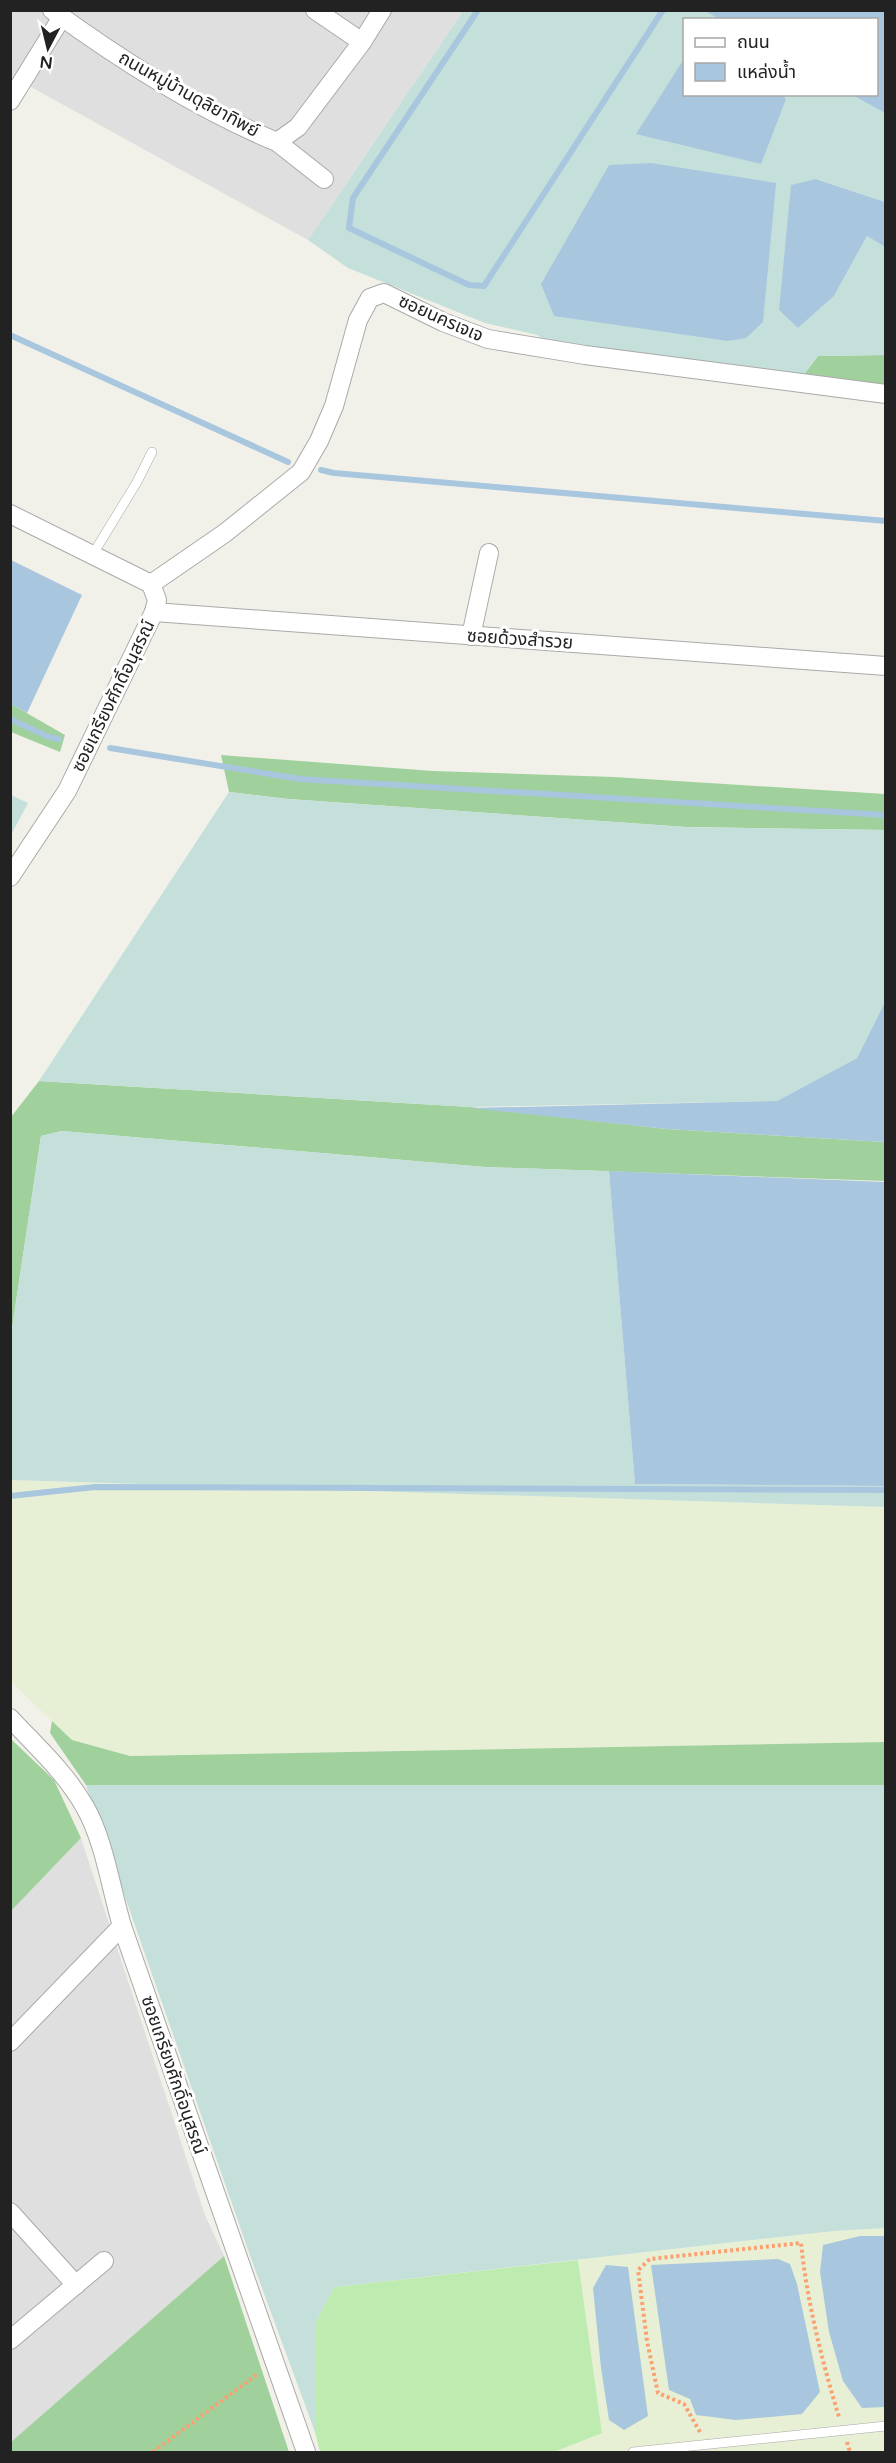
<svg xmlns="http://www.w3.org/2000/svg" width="896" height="2463" font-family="'Varela Round','Noto Sans Thai',sans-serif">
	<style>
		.residential { fill: #e0dfdf }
		.farmland { fill: #e7f0d4 }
		.grass { fill: #beebaf }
		.forest { fill: #a0d19d }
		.wetland { fill: #c5e0da }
		.water { fill: #a9c6df }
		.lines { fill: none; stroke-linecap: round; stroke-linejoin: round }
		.stream { stroke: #a9c6df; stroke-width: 6 }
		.service-casing { stroke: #a9a9a9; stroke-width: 10 }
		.minor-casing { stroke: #a9a9a9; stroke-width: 20 }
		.path { stroke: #fba071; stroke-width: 4; stroke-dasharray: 3 3; stroke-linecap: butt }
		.service { stroke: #fff; stroke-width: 9 }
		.minor { stroke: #fff; stroke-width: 18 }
		.labels { text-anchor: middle; stroke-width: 6; stroke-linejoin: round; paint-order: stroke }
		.street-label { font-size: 18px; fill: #222; stroke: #fff }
	</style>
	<rect width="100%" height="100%" fill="#f2f1e9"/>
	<!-- residential -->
	<g class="residential">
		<path d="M 11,11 L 463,11 L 308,240 L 11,76 Z"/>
		<path d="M 81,1838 L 205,2215 L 224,2256 L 11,2442 L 11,1911 Z"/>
	</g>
	<!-- farmland -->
	<g class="farmland">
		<path d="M 10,1480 L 885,1507 L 885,1742 L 130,1756 L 72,1740 L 11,1682 Z"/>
		<path d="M 885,2228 L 885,2452 L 554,2452 L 602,2432 L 578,2260 L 834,2231 Z"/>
	</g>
	<!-- grass -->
	<path class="grass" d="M 578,2260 L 602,2433 L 554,2452 L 320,2452 L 315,2432 L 315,2323 L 334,2287 Z"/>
	<!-- forest -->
	<g class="forest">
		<path d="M 885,355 L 885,388 L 802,377 L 818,356 Z"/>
		<path d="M 11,704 L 65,735 L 60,752 L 11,732 Z"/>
		<path d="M 221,755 L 433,771 L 614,777 L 885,794 L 885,830 L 686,827 L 288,799 L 229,792 Z"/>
		<path d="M 39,1081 L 470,1107 L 667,1129 L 885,1142 L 885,1181 L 485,1167 L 62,1131 L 41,1136 L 11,1335 L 11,1117 Z"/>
		<path d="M 52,1721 L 72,1740 L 130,1756 L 885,1742 L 885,1785 L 86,1785 L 50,1733 Z"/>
		<path d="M 11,1739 L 54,1780 L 81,1838 L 11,1911 Z"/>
		<path d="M 224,2256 L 289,2452 L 11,2452 L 11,2442 Z"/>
	</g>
	<!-- wetland -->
	<g class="wetland">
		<path d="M 463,11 L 705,11 L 721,19 L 684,20 L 684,94 L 852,95 L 885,113 L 885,202 L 817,179 L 779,309 L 798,328 L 834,296 L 867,236 L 885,247 L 885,355 L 818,356 L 802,377 L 550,343 L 537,335 L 485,323 L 348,268 L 308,240 Z"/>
		<path d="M 229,792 L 288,799 L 686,827 L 885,830 L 885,1002 L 857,1058 L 777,1101 L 470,1107 L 39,1081 Z"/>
		<path d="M 11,795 L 28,803 L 11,835 Z"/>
		<path d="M 62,1131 L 485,1167 L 609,1171 L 635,1484 L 885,1486 L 886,1507 L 11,1480 L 11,1335 L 41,1136 Z"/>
		<path d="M 86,1785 L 885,1785 L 885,2228 L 834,2231 L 334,2287 L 315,2323 L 315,2432 L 252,2261 Z"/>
	</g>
	<!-- water -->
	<g class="water">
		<path d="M 705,11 L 885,11 L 885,113 L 852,95 L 876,94 L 876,20 L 721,20 Z"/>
		<path d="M 684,59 L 684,94 L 780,94 L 786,99 L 761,164 L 636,134 Z"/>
		<path d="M 651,163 L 776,183 L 763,322 L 746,338 L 728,341 L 554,316 L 541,284 L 609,165 Z"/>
		<path d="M 816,179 L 885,202 L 885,247 L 867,236 L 834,296 L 798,328 L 779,310 L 791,185 Z"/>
		<path d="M 11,560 L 82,595 L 27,713 L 11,704 Z"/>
		<path d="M 885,1002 L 885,1142 L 667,1129 L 470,1108 L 777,1101 L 857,1058 Z"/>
		<path d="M 609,1171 L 885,1182 L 885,1486 L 635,1484 Z"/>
		<path d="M 860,2236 L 885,2236 L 885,2407 L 862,2408 L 843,2381 L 829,2332 L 820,2272 L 823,2245 Z"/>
		<path d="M 778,2259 L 790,2264 L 797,2284 L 820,2392 L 802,2414 L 736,2420 L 696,2415 L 690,2399 L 669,2390 L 651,2265 Z"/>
		<path d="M 606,2265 L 628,2267 L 648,2416 L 624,2430 L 609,2420 L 601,2368 L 593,2288 Z"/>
	</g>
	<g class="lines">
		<!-- stream -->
		<g class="stream">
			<path d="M 478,10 L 353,198 L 349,228 L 469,285 L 484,286 L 663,10"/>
			<path d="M 10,335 L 288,462"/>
			<path d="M 321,470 L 334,473 L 886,521"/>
			<path d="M 10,719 L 49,737 L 59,739"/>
			<path d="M 110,748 L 300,779 L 886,815"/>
			<path d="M 10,1496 L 95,1487 L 886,1490"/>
		</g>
		<defs>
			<g id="service">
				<path d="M 93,554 L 137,482 L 152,452"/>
				<path d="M 633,2452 L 886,2426"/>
			</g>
			<g id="minor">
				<path d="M 52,10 C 122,61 197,109 277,142 L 298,127 L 362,42 L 382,10"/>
				<path d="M 315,10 L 362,42"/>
				<path d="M 10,101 L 62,17"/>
				<path d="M 277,142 L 324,179"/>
				<path d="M 10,514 L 151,584 L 157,600 L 154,612 L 67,791 L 10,877"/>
				<path d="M 151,584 L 225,533 L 301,472 L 319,441 L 334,406 L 358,320 L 370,298 L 384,293 L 443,322 L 488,339 L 585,355 L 886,394"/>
				<path d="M 154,612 L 886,666"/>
				<path d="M 471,636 L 489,553"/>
				<path d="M 10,1718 C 36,1746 66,1773 85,1807 C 104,1840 111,1889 122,1926 L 306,2452"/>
				<path d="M 10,2042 L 122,1926"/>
				<path d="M 10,2212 L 76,2285"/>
				<path d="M 10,2340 L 104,2261"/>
			</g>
		</defs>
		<!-- service casing -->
		<use href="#service" class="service-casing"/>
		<!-- minor casing -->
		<use href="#minor" class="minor-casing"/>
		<!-- path -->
		<g class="path">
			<path d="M 700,2432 L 684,2404 L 658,2393 L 647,2341 L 638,2270 L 650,2259 L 801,2243 C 807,2302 822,2361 839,2417"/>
			<path d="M 847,2442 L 850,2452"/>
			<path d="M 153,2452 L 259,2373"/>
		</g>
		<!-- service -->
		<use href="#service" class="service"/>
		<!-- minor -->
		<use href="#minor" class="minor"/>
	</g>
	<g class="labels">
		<!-- street labels -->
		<g class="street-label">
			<text transform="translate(189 94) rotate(29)" y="6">ถนนหมู่บ้านดุลิยาทิพย์</text>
			<text transform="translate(441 318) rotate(24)" y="6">ซอยนครเจเจ</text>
			<text transform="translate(520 639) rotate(4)" y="6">ซอยด้วงสำรวย</text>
			<text transform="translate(113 696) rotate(-64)" y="6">ซอยเกรียงศักดิ์อนุสรณ์</text>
			<text transform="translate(174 2075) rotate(71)" y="6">ซอยเกรียงศักดิ์อนุสรณ์</text>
		</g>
	</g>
	<!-- border -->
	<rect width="896" height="2463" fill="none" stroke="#222222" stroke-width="24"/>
	<!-- legend -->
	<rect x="683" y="18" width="195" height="78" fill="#ffffff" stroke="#a7a7a7" stroke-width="1.5"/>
	<rect x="695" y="38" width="30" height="9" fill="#ffffff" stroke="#a7a7a7" stroke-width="1.5"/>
	<text x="737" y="48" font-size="18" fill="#222222">ถนน</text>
	<rect x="695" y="63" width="30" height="18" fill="#a9c6df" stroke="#a7a7a7" stroke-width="1.5"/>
	<text x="737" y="78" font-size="18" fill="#222222">แหล่งน้ำ</text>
	<!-- north arrow -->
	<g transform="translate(48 48) rotate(187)" stroke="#ffffff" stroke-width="4.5" paint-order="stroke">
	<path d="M0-4.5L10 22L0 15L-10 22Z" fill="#222222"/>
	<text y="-9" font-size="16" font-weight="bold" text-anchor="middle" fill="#222222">N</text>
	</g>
</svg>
